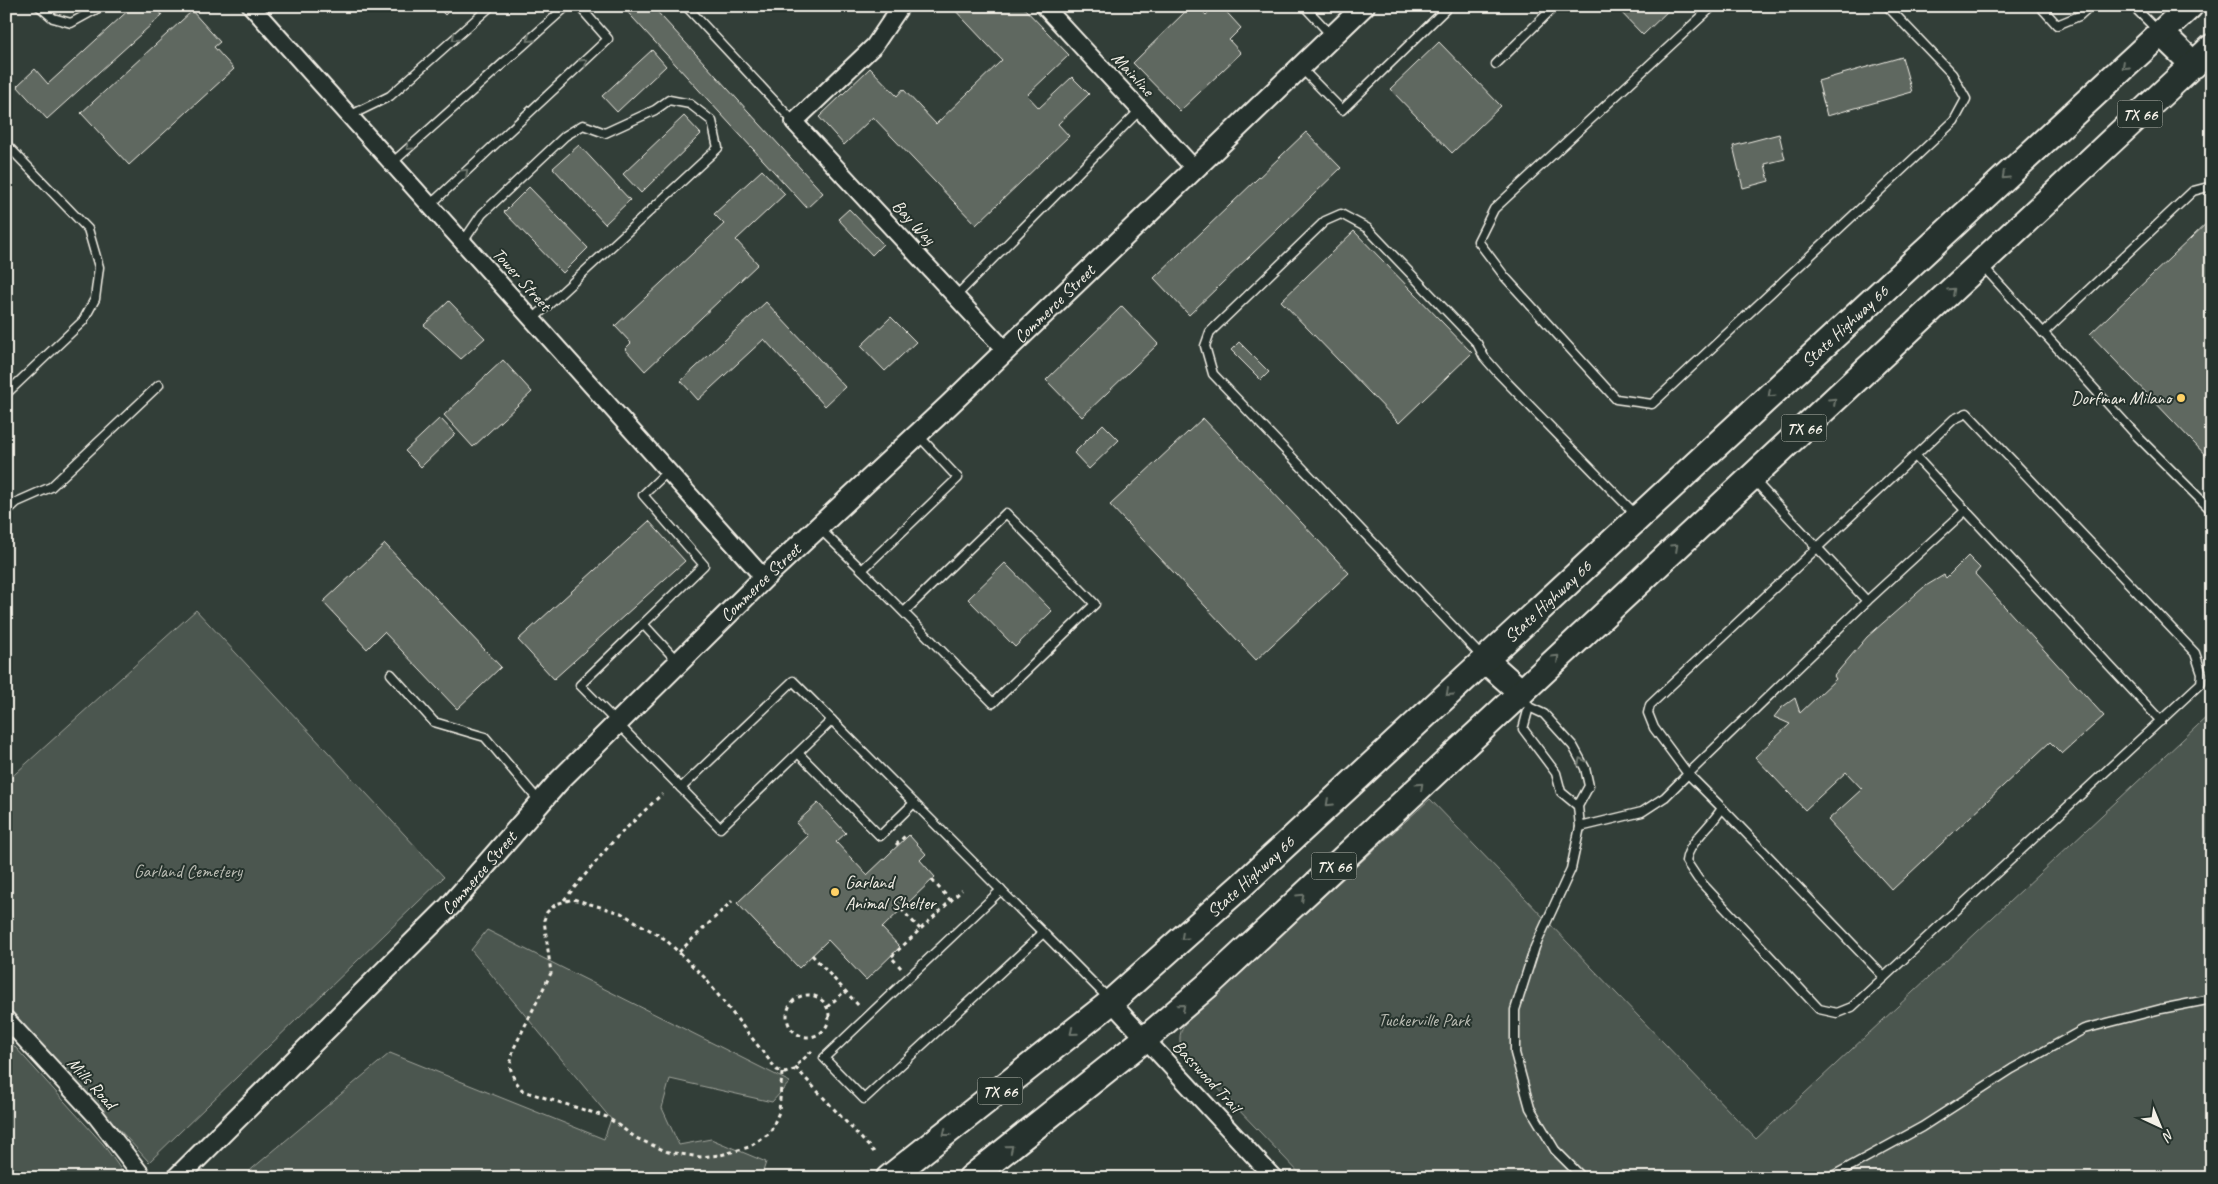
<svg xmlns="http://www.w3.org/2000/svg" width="2218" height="1184" font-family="Caveat,sans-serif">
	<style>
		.green { fill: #4c564f; stroke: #a0a49c }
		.building { fill: #5f6861; stroke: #f4f1e8 }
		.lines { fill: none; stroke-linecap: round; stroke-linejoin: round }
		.service-casing { stroke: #f4f1e8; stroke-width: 11 }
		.minor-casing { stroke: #f4f1e8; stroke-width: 20 }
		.tertiary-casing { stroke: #f4f1e8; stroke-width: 24 }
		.primary-casing { stroke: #f4f1e8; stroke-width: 29 }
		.path { stroke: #f4f1e8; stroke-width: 3; stroke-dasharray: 4 4; stroke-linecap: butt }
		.service { stroke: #26332d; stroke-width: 8 }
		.minor { stroke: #26332d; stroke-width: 16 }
		.tertiary { stroke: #26332d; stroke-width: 20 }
		.primary { stroke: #26332d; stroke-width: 25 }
		.oneway { stroke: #6e766e }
		.poi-dot { fill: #ffd166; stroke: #26332d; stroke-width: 2 }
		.labels { text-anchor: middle; stroke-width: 4; stroke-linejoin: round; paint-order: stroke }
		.shield { fill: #26332d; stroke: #b6b8b0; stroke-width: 1 }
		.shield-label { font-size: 16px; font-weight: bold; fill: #f4f1e8 }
		.street-label { font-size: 18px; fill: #f4f1e8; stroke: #26332d }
		.poi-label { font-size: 18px; fill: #f4f1e8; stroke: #26332d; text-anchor: end }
		.park-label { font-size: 18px; fill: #b9bbb2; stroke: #26332d }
	</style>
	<rect width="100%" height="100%" fill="#323e38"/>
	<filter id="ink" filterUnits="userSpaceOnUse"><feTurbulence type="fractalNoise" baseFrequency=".02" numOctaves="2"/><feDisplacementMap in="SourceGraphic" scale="10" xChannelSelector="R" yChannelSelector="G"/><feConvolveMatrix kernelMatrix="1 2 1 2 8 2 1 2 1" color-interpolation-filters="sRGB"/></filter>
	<g filter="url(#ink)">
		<!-- green -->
		<g class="green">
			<path d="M 196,610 L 444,877 L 149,1162 L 6,1006 L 6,782 Z"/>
			<path d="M 2212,712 L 2212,1178 L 1304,1178 L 1186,1055 C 1178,1045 1178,1034 1185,1023 L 1430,799 L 1756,1139 Z"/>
			<path d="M 487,930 L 790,1082 L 772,1102 L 670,1079 L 662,1108 L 679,1145 L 711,1139 L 766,1162 L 761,1178 L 241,1178 L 390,1053 L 604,1139 L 611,1119 L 471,950 Z"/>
			<path d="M 6,1037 L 103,1144 L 127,1178 L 6,1178 Z"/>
		</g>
		<!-- building -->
		<g class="building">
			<path d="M 133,6 L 155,6 L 162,15 L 47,119 L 17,86 L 35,69 L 48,84 Z"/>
			<path d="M 436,6 L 454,6 L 445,15 Z"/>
			<path d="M 622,6 L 652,6 L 823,193 L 807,208 Z"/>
			<path d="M 951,6 L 1022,6 L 1069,55 L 1027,95 L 1039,108 L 1072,77 L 1089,94 L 1058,124 L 1069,136 L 976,225 L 873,117 L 844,145 L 819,117 L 870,68 L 897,96 L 903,89 L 936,124 L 1002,60 Z"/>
			<path d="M 1191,6 L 1197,6 L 1206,15 L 1215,6 L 1221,6 L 1241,28 L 1229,40 L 1241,53 L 1180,111 L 1133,63 Z"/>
			<path d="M 1615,6 L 1673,6 L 1643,35 Z"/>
			<path d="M 192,11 L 220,42 L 214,47 L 234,69 L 129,165 L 81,113 Z"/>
			<path d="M 1439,42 L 1501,106 L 1452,153 L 1390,89 Z"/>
			<path d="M 652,50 L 666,66 L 617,112 L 602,96 Z"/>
			<path d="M 1902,57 L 1912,92 L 1827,116 L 1818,81 Z"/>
			<path d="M 684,116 L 701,134 L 641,193 L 623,174 Z"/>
			<path d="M 1306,132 L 1341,168 L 1189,315 L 1154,278 Z"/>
			<path d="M 1779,134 L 1785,159 L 1765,164 L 1769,181 L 1743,188 L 1733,146 Z"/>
			<path d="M 579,145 L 630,200 L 605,224 L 553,168 Z"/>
			<path d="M 762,170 L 785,194 L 736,240 L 758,264 L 645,371 L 625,349 L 631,343 L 615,326 L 724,224 L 714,214 Z"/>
			<path d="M 529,187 L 588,248 L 563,273 L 504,212 Z"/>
			<path d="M 849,209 L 883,244 L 872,255 L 838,219 Z"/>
			<path d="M 2212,218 L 2212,462 L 2090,334 Z"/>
			<path d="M 1354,231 L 1472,353 L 1399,423 L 1281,301 Z"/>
			<path d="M 449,301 L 485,338 L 461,359 L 424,325 Z"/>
			<path d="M 766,302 L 845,387 L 825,406 L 764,339 L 698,400 L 681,381 Z"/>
			<path d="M 1122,306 L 1158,344 L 1082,417 L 1046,380 Z"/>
			<path d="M 891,317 L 916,342 L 885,371 L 861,346 Z"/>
			<path d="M 1239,342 L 1269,372 L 1261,380 L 1231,350 Z"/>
			<path d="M 503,360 L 532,392 L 473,447 L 444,415 Z"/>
			<path d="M 440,418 L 455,434 L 421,467 L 405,451 Z"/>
			<path d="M 1203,418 L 1349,573 L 1256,660 L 1110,505 Z"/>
			<path d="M 1103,424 L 1119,440 L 1089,469 L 1074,453 Z"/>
			<path d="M 649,521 L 685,561 L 554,679 L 518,640 Z"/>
			<path d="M 385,544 L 501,667 L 457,709 L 384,632 L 367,649 L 323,602 Z"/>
			<path d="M 1968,556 L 1980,568 L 1975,574 L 2104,716 L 2062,754 L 2050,742 L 1892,890 L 1828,820 L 1862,789 L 1846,772 L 1805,810 L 1755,757 L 1790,724 L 1774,717 L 1781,708 L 1795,698 L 1800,713 L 1836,679 L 1834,676 L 1867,637 L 1924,587 L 1944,575 L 1946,578 Z"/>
			<path d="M 1005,563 L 1052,611 L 1015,647 L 968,599 Z"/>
			<path d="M 818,803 L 846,833 L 836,842 L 867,875 L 909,835 L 926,854 L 920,860 L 935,877 L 882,928 L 900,947 L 866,980 L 828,940 L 799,968 L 737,903 L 808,836 L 796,823 Z"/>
		</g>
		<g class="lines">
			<defs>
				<g id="service">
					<path d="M 39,6 L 53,18 L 71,23 L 102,6"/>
					<path d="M 686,6 L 794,122"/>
					<path d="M 1304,6 L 1332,36"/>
					<path d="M 1713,6 L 1494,209 L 1478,241 L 1505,277 L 1616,399 L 1652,404 L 1954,121 L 1966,99 L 1952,74 L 1887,6"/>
					<path d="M 2040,6 L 2057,25 L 2079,16 L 2090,6"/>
					<path d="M 2133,6 L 2158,31"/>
					<path d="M 1496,64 L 1555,6"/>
					<path d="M 1301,68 L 1342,110 L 1449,6"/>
					<path d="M 349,116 L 390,96 L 491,6"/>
					<path d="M 6,144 L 88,229 L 99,267 L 95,299 L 83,321 L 6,394"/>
					<path d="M 392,163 L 567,6"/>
					<path d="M 430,205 L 608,39 L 579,6"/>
					<path d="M 463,242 L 482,214 L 565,136 L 583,125 L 605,133 L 655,110 L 669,100 L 690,104 L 712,121 L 718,148 L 532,320"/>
					<path d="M 1982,265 L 2138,437 L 2212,511"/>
					<path d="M 956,296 L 1140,110"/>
					<path d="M 2043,333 L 2193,191 L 2212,186"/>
					<path d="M 1915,456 L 2161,721"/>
					<path d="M 6,512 L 17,502 L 51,487 L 159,385"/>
					<path d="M 818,527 L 862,570 L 958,478 L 919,436"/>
					<path d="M 862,570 L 993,703 L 1095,604 L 1006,513 L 904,612"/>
					<path d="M 1867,601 L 1966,510"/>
					<path d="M 643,624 L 704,565 L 643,495 L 668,471"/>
					<path d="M 1482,657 L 1213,374 L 1205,346 L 1210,332 L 1325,221 L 1341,214 L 1367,228 L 1477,343 L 1484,357 L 1498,373 L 1637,516"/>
					<path d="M 677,661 L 643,624 L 580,685 L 681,788 L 793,681 L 1109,999"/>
					<path d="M 391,674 L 434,722 L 485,737 L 539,801"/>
					<path d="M 1523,696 L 1529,707 L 1544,714 L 1573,746 L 1585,768 L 1589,786 L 1578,806 L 1580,827 L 1642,812 L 1665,797 L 1688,774 L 1654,728 L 1648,713 L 1650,705 L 1954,419 L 1967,413 L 2195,653 L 2202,674 L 2201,683 L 1852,1007 L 1837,1013 L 1819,1009 L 1698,879 L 1686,861 C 1689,841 1712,826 1722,808 L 1688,774 L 1867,601 L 1754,480"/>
					<path d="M 1529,707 L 1523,729 L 1556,773 L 1561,792 L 1578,806"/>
					<path d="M 798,753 L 880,836 L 914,803"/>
					<path d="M 681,788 L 720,828 L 832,720"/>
					<path d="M 1722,808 L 1884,977"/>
					<path d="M 1580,827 L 1571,869 L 1535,947 L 1515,1010 L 1515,1053 L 1530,1108 L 1555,1150 L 1583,1178"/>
					<path d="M 1001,890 L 824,1058 L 864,1099 L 1043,933"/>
					<path d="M 1829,1178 L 1922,1127 L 2012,1069 L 2084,1029 L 2161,1009 L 2212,999"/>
				</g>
				<g id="minor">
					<path d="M 251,6 L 764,578"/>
					<path d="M 901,6 L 874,46 L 794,122 L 1005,350"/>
					<path d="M 1044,6 L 1194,168"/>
					<path d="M 1111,1002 L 1274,1178"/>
					<path d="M 6,1019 L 96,1116 L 144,1178"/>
				</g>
				<g id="tertiary">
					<path id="s1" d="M 177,1178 L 450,906 L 560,780 L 764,578 L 948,406 L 1364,6"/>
				</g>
				<g id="primary">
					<path d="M 2161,33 L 2194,65"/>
					<path d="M 1485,660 L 1520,691"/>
					<path id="s2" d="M 889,1178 L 1111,1002 L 1241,886 L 2190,6"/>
					<path d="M 971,1178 L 1145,1039 L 1208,985 L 2212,47"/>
				</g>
			</defs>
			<!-- service casing -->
			<use href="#service" class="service-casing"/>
			<!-- minor casing -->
			<use href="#minor" class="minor-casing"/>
			<!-- tertiary casing -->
			<use href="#tertiary" class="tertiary-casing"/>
			<!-- primary casing -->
			<use href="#primary" class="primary-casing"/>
			<!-- path -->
			<g class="path">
				<path d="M 896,845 L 905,836"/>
				<path d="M 932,880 L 951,901"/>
				<path d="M 564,900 L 615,839 L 662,794"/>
				<path d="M 901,909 L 920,929"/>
				<path d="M 679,952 L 732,901"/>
				<path d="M 812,955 L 859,1006"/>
				<path d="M 901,968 L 891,957 L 962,890"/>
				<circle cx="808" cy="1016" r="21"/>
				<path d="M 827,1007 L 845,991"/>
				<path d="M 812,1051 L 795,1067 L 874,1152"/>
				<path d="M 782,1073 L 779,1112 L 770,1133 L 749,1147 L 721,1155 L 700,1157 L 668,1152 L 636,1138 L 607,1117 L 523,1091 L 514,1079 L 510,1067 L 513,1050 L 551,973 L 544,920 L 547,912 L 556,904 L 573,899 L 621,913 L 665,939 L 704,977 L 777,1070 L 785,1073 L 797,1069"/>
			</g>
			<!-- service -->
			<use href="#service" class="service"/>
			<!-- minor -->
			<use href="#minor" class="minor"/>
			<!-- tertiary -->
			<use href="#tertiary" class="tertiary"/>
			<!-- primary -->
			<use href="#primary" class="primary"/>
		</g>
		<!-- one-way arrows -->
		<defs><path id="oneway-chevron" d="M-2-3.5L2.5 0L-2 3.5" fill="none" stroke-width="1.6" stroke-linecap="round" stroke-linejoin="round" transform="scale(1.25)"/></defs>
		<g class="oneway">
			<use href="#oneway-chevron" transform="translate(455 38) rotate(139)"/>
			<use href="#oneway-chevron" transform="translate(530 39) rotate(138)"/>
			<use href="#oneway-chevron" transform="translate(584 62) rotate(-43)"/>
			<use href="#oneway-chevron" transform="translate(2125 66) rotate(137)"/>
			<use href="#oneway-chevron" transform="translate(409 147) rotate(138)"/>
			<use href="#oneway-chevron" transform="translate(465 172) rotate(-43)"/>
			<use href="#oneway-chevron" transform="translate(2005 176) rotate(137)"/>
			<use href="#oneway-chevron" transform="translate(1952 291) rotate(-43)"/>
			<use href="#oneway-chevron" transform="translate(1771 394) rotate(137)"/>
			<use href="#oneway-chevron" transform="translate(1833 401) rotate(-43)"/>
			<use href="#oneway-chevron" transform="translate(1675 547) rotate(-43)"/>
			<use href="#oneway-chevron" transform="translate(1556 658) rotate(-43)"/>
			<use href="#oneway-chevron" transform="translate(1449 693) rotate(138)"/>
			<use href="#oneway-chevron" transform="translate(1581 761) rotate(-117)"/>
			<use href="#oneway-chevron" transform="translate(1420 786) rotate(-43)"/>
			<use href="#oneway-chevron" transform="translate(1329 803) rotate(137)"/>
			<use href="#oneway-chevron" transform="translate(1301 897) rotate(-43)"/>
			<use href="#oneway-chevron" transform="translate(1184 937) rotate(138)"/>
			<use href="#oneway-chevron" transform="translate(1182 1007) rotate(-41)"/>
			<use href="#oneway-chevron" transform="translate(1073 1032) rotate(141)"/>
			<use href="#oneway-chevron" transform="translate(946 1133) rotate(142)"/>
			<use href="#oneway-chevron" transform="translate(1010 1148) rotate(-39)"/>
		</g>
	</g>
	<!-- markers -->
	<g class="poi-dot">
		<circle cx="2181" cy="398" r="5"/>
		<circle cx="835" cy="892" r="5"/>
	</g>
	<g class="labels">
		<!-- shield labels -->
		<g class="shield">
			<rect x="2117.5" y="100.5" width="45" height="27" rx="4"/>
			<rect x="1781.5" y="414.5" width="45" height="27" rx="4"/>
			<rect x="1311.5" y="852.5" width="45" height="27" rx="4"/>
			<rect x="977.5" y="1077.5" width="45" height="27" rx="4"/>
		</g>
		<g class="shield-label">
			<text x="2140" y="120">TX 66</text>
			<text x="1804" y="434">TX 66</text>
			<text x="1334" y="872">TX 66</text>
			<text x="1000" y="1097">TX 66</text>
		</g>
		<!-- street labels -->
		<g class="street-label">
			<text transform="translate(1133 74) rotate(47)" y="6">Mainline</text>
			<text transform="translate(914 222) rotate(47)" y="6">Bay Way</text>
			<text transform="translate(522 279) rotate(48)" y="6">Tower Street</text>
			<text dy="6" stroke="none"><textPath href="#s1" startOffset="1239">Commerce Street</textPath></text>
			<text dy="6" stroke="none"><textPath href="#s2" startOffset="1281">State Highway 66</textPath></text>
			<text dy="6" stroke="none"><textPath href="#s1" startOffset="834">Commerce Street</textPath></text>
			<text dy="6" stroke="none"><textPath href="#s2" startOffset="876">State Highway 66</textPath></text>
			<text dy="6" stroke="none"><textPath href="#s1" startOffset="429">Commerce Street</textPath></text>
			<text dy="6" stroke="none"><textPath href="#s2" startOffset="471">State Highway 66</textPath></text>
			<text transform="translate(1207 1076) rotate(47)" y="6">Basswood Trail</text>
			<text transform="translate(92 1083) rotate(48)" y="6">Mills Road</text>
		</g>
		<!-- poi labels -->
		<g class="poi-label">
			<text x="2171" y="404">Dorfman Milano</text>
			<text x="845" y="888" text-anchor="start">Garland<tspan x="845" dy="21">Animal Shelter</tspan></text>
		</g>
		<!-- park labels -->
		<g class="park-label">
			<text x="188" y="877">Garland Cemetery</text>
			<text x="1424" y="1026">Tuckerville Park</text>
		</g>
	</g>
	<!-- margin -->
	<rect width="2218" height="1184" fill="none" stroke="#26332d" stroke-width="25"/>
	<rect x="12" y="12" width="2193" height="1159" fill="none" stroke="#f4f1e8" stroke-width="2" filter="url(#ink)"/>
	<!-- north arrow -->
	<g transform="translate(2160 1126) rotate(136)" stroke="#26332d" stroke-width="4" paint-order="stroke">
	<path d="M0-4L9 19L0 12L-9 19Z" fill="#f4f1e8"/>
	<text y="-8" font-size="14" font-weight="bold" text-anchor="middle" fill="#f4f1e8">N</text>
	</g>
</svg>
